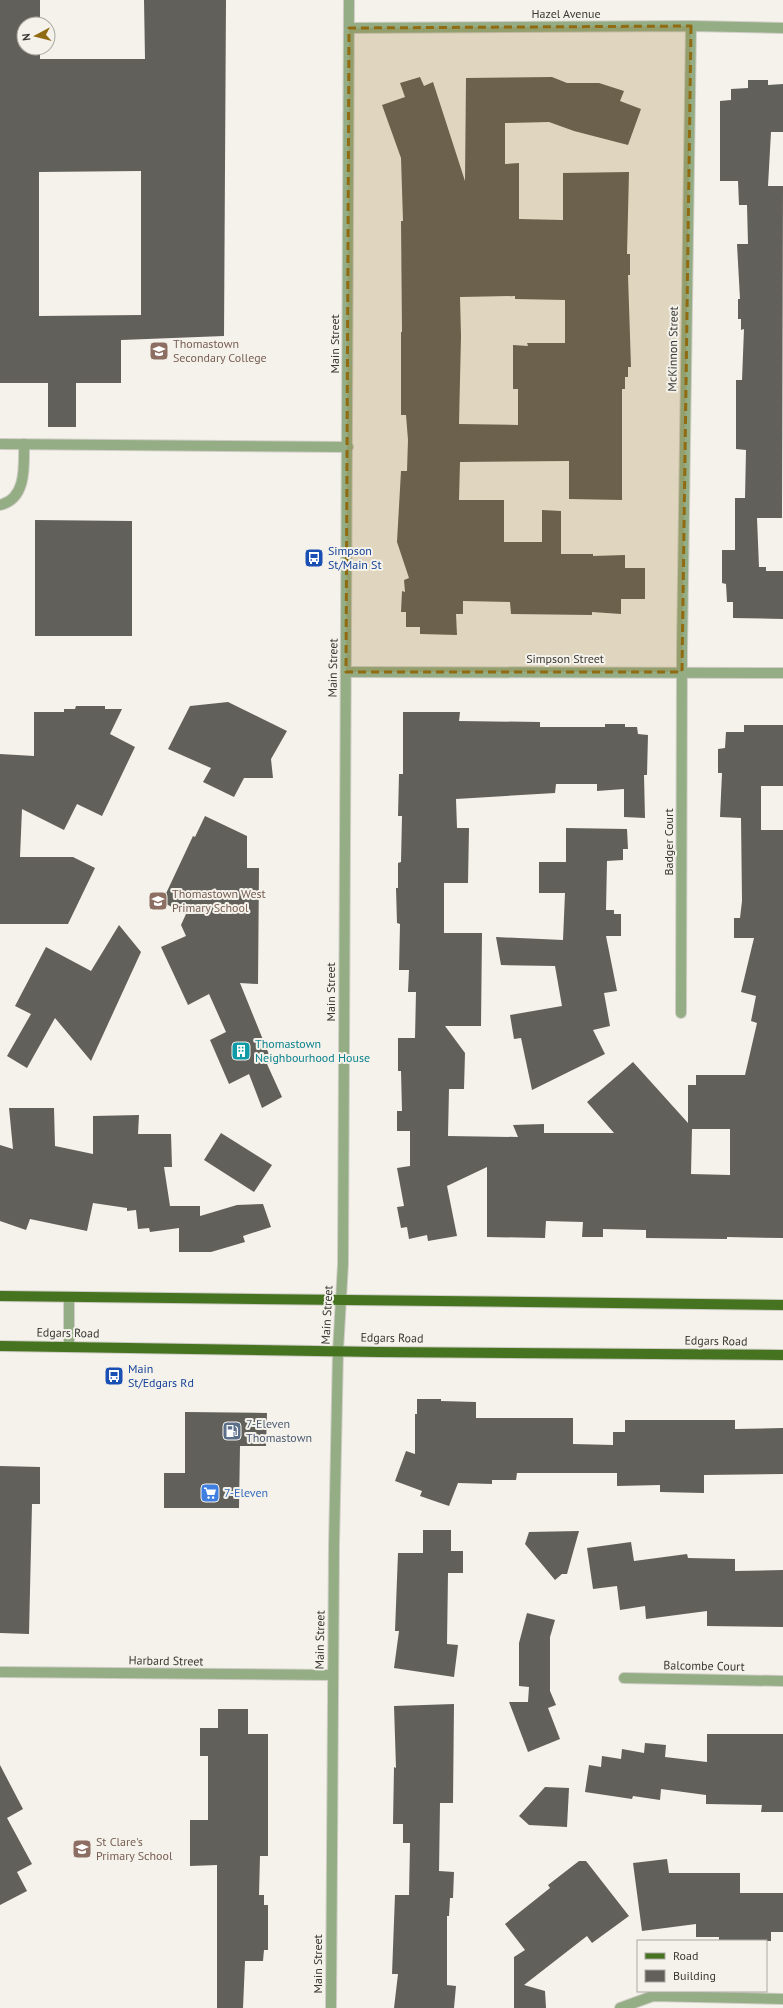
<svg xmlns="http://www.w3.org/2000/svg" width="783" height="2008" font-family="'PT Sans',sans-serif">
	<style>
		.building { fill: #62605a; fill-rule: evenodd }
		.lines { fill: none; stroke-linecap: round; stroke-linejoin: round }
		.minor-casing { stroke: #cfcdc6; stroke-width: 12 }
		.major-casing { stroke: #cfcdc6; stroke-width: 12 }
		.minor { stroke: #94ad84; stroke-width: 10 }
		.major { stroke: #46731f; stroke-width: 10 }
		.marked { fill: #916b12; fill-opacity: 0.2; stroke: #916b12; stroke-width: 3; stroke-dasharray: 8 5; stroke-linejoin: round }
		.labels { text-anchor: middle; stroke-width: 4; stroke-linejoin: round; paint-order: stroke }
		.street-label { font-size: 12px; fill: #393835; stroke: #f4f2ea }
		.education-label { font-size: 12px; fill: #785e54; stroke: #f4f2ea; text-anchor: start }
		.transit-label { font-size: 12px; fill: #164399; stroke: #f4f2ea; text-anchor: start }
		.culture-label { font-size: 12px; fill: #0d838f; stroke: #f4f2ea; text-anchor: start }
		.service-label { font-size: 12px; fill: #4e5e75; stroke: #f4f2ea; text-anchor: start }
		.shop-label { font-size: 12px; fill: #366cbe; stroke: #f4f2ea; text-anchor: start }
	</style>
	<rect width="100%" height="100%" fill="#f4f2ea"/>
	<!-- building -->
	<g class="building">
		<path d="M 0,0 L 40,0 L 40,24 L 24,24 L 24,48 L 40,48 L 40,59 L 145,59 L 144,0 L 226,0 L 224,336 L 121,340 L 121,383 L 76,383 L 76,427 L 48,427 L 48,383 L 0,383 ZM 141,171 L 141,315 L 39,316 L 39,172 Z"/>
		<path d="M 420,77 L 424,86 L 433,82 L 465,181 L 466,78 L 552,77 L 567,83 L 599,83 L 624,91 L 620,101 L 641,109 L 628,145 L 574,131 L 549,122 L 505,123 L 505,164 L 519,163 L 519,219 L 563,220 L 563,173 L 629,172 L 627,254 L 630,254 L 630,275 L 628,275 L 631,367 L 628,367 L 628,377 L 625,377 L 625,389 L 622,389 L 622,500 L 569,499 L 569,461 L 460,462 L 459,500 L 504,500 L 504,542 L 542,542 L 542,510 L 561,511 L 561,554 L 593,554 L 593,556 L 625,555 L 625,568 L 645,568 L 645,599 L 621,599 L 621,614 L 592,612 L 592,615 L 511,614 L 510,602 L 463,601 L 463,614 L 456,614 L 457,635 L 420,634 L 420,627 L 406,627 L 406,612 L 401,612 L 402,591 L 405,592 L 404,580 L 409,578 L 397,542 L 401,471 L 407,471 L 408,440 L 406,415 L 401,415 L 401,332 L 402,332 L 401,221 L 403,221 L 401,158 L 382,105 L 405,97 L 400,83 ZM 515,296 L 515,299 L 565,300 L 565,343 L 527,343 L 528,346 L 513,345 L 513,389 L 518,389 L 518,425 L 459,424 L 461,336 L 460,297 Z"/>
		<path d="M 748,80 L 768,80 L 768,85 L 783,84 L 783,132 L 771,132 L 768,186 L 783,186 L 782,518 L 757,518 L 759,567 L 766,567 L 766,571 L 783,571 L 783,619 L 733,618 L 733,602 L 727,602 L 726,584 L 722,583 L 722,550 L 735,550 L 735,498 L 745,498 L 746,450 L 736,449 L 736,380 L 742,380 L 744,329 L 741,330 L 741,319 L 738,319 L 738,299 L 740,299 L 737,244 L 748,244 L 747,205 L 739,205 L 738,181 L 720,181 L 720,101 L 731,100 L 731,89 L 748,88 Z"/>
		<path d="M 35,520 L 132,521 L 132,636 L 35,636 Z"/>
		<path d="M 228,702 L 287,731 L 271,759 L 273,778 L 244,778 L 234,797 L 203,782 L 211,768 L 168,749 L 190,706 Z"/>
		<path d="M 76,706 L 105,706 L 105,709 L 122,709 L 110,734 L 135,747 L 102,816 L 77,804 L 64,830 L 22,809 L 20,857 L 73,857 L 95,868 L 68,924 L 0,924 L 0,754 L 34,756 L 34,712 L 64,712 L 64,709 L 75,709 Z"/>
		<path d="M 403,712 L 460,712 L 459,721 L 540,722 L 540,727 L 605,727 L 605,724 L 625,724 L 625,727 L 637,727 L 638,734 L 648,735 L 647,775 L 644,775 L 645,818 L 624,817 L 624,789 L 597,791 L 597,784 L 556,784 L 555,793 L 456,799 L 457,828 L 469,828 L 468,883 L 444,883 L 444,933 L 482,933 L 481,1026 L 445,1026 L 465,1053 L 464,1089 L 449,1089 L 448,1136 L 518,1137 L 513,1125 L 544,1124 L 544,1133 L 614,1133 L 587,1102 L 633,1062 L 688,1123 L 688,1085 L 696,1085 L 696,1075 L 745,1075 L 757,1023 L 751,1021 L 756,996 L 741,992 L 754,938 L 734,938 L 734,918 L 740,918 L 742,901 L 741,818 L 720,817 L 722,773 L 718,773 L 718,749 L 725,748 L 726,732 L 744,732 L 744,725 L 783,725 L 783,786 L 761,786 L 761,830 L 783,830 L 783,1238 L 727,1237 L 727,1239 L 646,1238 L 646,1230 L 603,1229 L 603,1237 L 582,1237 L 583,1222 L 546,1221 L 545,1238 L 487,1237 L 487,1167 L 447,1186 L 457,1236 L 428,1241 L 427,1235 L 409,1239 L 407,1227 L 401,1228 L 397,1207 L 404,1206 L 397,1168 L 410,1166 L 410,1131 L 397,1131 L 397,1111 L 402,1111 L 401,1071 L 398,1071 L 398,1038 L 415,1038 L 416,992 L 408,992 L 409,970 L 399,970 L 400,924 L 397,923 L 396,888 L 398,888 L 398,863 L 401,862 L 402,816 L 398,816 L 399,774 L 403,774 ZM 692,1129 L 730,1129 L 730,1175 L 691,1174 Z"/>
		<path d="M 205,816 L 247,836 L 247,868 L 259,868 L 258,984 L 240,983 L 272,1062 L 267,1064 L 282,1097 L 262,1108 L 249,1074 L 229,1084 L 210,1040 L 226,1032 L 209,994 L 188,1005 L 161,947 L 186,936 L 181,925 L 186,914 L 162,902 L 193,836 L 195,837 Z"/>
		<path d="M 566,828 L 627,829 L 628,849 L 623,849 L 623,860 L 607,861 L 606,910 L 614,910 L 614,914 L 621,914 L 621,936 L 606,936 L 617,991 L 604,993 L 610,1026 L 593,1030 L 605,1054 L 532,1090 L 521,1038 L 514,1039 L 510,1015 L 562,1006 L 555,966 L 501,965 L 496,937 L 563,940 L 565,893 L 539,893 L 539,862 L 566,862 Z"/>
		<path d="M 119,925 L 141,952 L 91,1061 L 55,1018 L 27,1068 L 7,1056 L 31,1014 L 15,1006 L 46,947 L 91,971 Z"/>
		<path d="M 9,1108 L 54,1108 L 55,1146 L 93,1154 L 93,1116 L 139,1115 L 138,1134 L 171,1134 L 172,1167 L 164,1167 L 170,1206 L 200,1206 L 200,1216 L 237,1205 L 263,1204 L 271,1227 L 243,1236 L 245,1242 L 211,1252 L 179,1252 L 179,1228 L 150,1232 L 149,1228 L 138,1229 L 136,1210 L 127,1211 L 127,1208 L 93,1203 L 87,1231 L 30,1219 L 26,1230 L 0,1221 L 0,1145 L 13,1149 Z"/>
		<path d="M 221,1133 L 272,1165 L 254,1192 L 204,1160 Z"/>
		<path d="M 417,1399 L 441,1399 L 441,1401 L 476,1402 L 476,1418 L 573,1418 L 573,1444 L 613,1445 L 613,1432 L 625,1432 L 625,1420 L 735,1420 L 735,1429 L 783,1428 L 783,1474 L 704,1475 L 704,1493 L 660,1492 L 660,1485 L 617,1486 L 617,1473 L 517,1473 L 516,1480 L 492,1480 L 492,1484 L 458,1483 L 449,1506 L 420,1496 L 422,1491 L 395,1481 L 406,1451 L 415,1454 L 415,1414 L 417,1414 Z"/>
		<path d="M 185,1412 L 267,1413 L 266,1446 L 240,1446 L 239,1508 L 164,1508 L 164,1473 L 185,1473 Z"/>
		<path d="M 0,1466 L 40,1467 L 40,1504 L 32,1504 L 29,1634 L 0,1633 Z"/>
		<path d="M 423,1530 L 451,1530 L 451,1551 L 463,1551 L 463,1573 L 448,1573 L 447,1644 L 458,1645 L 454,1677 L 394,1668 L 399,1631 L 395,1631 L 398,1553 L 423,1553 Z"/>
		<path d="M 579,1531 L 567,1574 L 562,1574 L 555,1580 L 525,1544 L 529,1532 Z"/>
		<path d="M 631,1542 L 634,1561 L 687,1554 L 688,1558 L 735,1559 L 735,1571 L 783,1570 L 783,1627 L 707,1626 L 707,1611 L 646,1619 L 645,1606 L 620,1610 L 617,1586 L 593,1589 L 587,1548 Z"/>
		<path d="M 527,1613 L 555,1620 L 550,1637 L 550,1691 L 556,1705 L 548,1708 L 560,1739 L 528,1752 L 509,1702 L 528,1702 L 529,1687 L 519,1686 L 519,1643 Z"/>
		<path d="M 454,1704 L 453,1803 L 440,1803 L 439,1871 L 454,1872 L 453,1898 L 450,1898 L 449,1916 L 447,1916 L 447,1985 L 456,1986 L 454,2008 L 394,2008 L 398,1974 L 392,1974 L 395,1895 L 409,1895 L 410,1843 L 403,1843 L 403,1824 L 393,1824 L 394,1767 L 396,1768 L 394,1706 Z"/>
		<path d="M 218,1709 L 248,1709 L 248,1734 L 268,1734 L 268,1856 L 260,1856 L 259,1895 L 264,1895 L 264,1905 L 268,1905 L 268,1950 L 264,1950 L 263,1961 L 245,1961 L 243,2008 L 217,2008 L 217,1865 L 190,1866 L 190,1820 L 208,1820 L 208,1756 L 200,1756 L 200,1728 L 218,1728 Z"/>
		<path d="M 707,1734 L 783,1734 L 783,1812 L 761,1812 L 762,1805 L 706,1804 L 706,1795 L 661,1789 L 660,1800 L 633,1796 L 632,1799 L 585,1792 L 589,1765 L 601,1767 L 602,1756 L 621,1759 L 622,1749 L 644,1753 L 645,1743 L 666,1745 L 665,1757 L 707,1762 Z"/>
		<path d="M 0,1765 L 23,1809 L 7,1818 L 32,1864 L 17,1872 L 27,1891 L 0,1905 Z"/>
		<path d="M 545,1787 L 569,1788 L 567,1827 L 529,1825 L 519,1816 Z"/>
		<path d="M 667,1859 L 669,1873 L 740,1873 L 740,1893 L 783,1893 L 783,1932 L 771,1932 L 771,1941 L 719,1941 L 719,1937 L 696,1937 L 696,1924 L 642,1931 L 633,1863 Z"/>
		<path d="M 579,1861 L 586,1861 L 629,1916 L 592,1943 L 587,1936 L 524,1985 L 545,1991 L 546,2008 L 514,2008 L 514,1957 L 525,1950 L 505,1924 L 550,1888 L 548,1885 Z"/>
	</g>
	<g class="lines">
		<defs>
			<g id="minor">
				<path d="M 349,28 L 691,26 L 783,28"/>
				<path d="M 0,444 L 348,447"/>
				<path d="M 0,505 C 27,499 24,465 24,444"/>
				<path d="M 346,672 L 783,673"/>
				<path d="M 681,1013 L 682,649 L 691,26"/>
				<path d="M 69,1346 L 69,1297"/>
				<path d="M 0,1672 L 332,1675"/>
				<path d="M 624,1678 L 783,1681"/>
				<path d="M 331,2008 L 334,1545 L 338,1351 L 343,1264 L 349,0"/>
				<path d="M 620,2008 L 653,1996 L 783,1999"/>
			</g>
			<g id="major">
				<path d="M 0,1296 L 783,1305"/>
				<path d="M 0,1346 L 378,1352 L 783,1355"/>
			</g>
		</defs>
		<!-- minor casing -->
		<use href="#minor" class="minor-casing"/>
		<!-- major casing -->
		<use href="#major" class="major-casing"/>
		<!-- minor -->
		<use href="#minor" class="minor"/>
		<!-- major -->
		<use href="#major" class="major"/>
	</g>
	<!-- marked area -->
	<path class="marked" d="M 691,26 L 682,672 L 346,672 L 349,28 Z"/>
	<!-- icons -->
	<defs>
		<symbol id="school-square" viewBox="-11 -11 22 22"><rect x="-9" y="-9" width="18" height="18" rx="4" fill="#8d6e63" stroke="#f4f2ea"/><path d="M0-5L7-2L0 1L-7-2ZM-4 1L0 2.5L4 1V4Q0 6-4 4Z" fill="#fff"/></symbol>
		<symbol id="bus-square" viewBox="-11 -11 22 22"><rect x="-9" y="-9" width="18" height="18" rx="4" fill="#1a4fb4" stroke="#f4f2ea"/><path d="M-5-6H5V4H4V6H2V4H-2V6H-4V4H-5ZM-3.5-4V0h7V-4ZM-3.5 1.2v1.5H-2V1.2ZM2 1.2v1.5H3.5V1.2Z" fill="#fff"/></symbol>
		<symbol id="building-square" viewBox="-11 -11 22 22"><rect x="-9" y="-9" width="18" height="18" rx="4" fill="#0f9aa8" stroke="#f4f2ea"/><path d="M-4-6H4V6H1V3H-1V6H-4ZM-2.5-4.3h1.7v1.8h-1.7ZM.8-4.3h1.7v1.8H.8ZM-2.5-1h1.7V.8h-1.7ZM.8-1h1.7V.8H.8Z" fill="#fff"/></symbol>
		<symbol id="fuel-square" viewBox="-11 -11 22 22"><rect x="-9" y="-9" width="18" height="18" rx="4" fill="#5c6f8a" stroke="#f4f2ea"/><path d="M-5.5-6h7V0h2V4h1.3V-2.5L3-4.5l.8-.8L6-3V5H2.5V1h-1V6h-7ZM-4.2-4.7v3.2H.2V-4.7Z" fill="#fff"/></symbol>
		<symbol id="supermarket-square" viewBox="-11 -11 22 22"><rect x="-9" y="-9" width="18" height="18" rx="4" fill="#3f7fe0" stroke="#f4f2ea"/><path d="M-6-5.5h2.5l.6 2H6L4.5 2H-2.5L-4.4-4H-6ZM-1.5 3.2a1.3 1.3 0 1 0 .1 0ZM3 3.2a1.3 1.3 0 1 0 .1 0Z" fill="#fff"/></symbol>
	</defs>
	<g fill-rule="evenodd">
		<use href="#school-square" x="148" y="340" width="22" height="22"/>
		<use href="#bus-square" x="303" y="547" width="22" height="22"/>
		<use href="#school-square" x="147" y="890" width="22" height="22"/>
		<use href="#building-square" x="230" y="1040" width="22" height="22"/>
		<use href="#bus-square" x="103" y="1365" width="22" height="22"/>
		<use href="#fuel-square" x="221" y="1420" width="22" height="22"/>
		<use href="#supermarket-square" x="199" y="1482" width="22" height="22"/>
		<use href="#school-square" x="71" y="1838" width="22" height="22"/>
	</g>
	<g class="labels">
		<!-- street labels -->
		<g class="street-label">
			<text x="566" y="18">Hazel Avenue</text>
			<text transform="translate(335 344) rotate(-90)" y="4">Main Street</text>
			<text transform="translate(673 349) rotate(-89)" y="4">McKinnon Street</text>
			<text x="565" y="663">Simpson Street</text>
			<text transform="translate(333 668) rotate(-89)" y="4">Main Street</text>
			<text transform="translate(669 842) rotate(-90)" y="4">Badger Court</text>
			<text transform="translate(331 992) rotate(-90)" y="4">Main Street</text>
			<text transform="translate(327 1315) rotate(-87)" y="4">Main Street</text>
			<text transform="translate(68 1333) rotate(1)" y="4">Edgars Road</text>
			<text transform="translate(392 1338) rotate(1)" y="4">Edgars Road</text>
			<text transform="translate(716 1341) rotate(1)" y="4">Edgars Road</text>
			<text transform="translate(320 1640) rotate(-89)" y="4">Main Street</text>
			<text transform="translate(166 1661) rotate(1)" y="4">Harbard Street</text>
			<text transform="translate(704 1666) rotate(1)" y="4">Balcombe Court</text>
			<text transform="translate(318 1964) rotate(-90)" y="4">Main Street</text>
		</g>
		<!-- education labels -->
		<g class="education-label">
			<text x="173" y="348">Thomastown<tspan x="173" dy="14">Secondary College</tspan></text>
			<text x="172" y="898">Thomastown West<tspan x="172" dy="14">Primary School</tspan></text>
			<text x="96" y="1846">St Clare's<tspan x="96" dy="14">Primary School</tspan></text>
		</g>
		<!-- transit labels -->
		<g class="transit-label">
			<text x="328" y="555">Simpson<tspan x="328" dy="14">St/Main St</tspan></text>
			<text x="128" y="1373">Main<tspan x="128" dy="14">St/Edgars Rd</tspan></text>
		</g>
		<!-- culture labels -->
		<g class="culture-label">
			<text x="255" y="1048">Thomastown<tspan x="255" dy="14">Neighbourhood House</tspan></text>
		</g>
		<!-- service labels -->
		<g class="service-label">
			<text x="246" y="1428">7-Eleven<tspan x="246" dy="14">Thomastown</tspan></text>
		</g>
		<!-- shop labels -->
		<g class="shop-label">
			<text x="224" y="1497">7-Eleven</text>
		</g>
	</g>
	<!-- legend -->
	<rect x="637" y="1940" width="130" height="52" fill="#f4f2ea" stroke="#a9a8a2"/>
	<rect x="645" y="1953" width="20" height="6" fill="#46731f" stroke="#a9a8a2"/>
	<text x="673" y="1960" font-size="12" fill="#393835">Road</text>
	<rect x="645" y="1970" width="20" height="12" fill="#62605a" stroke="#a9a8a2"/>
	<text x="673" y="1980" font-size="12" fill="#393835">Building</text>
	<!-- north arrow -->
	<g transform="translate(36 36) rotate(263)"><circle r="19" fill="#f4f2ea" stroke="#a9a8a2"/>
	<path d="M0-3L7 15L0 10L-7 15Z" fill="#916b12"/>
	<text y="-6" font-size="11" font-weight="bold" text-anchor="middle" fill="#393835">N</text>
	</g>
</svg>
